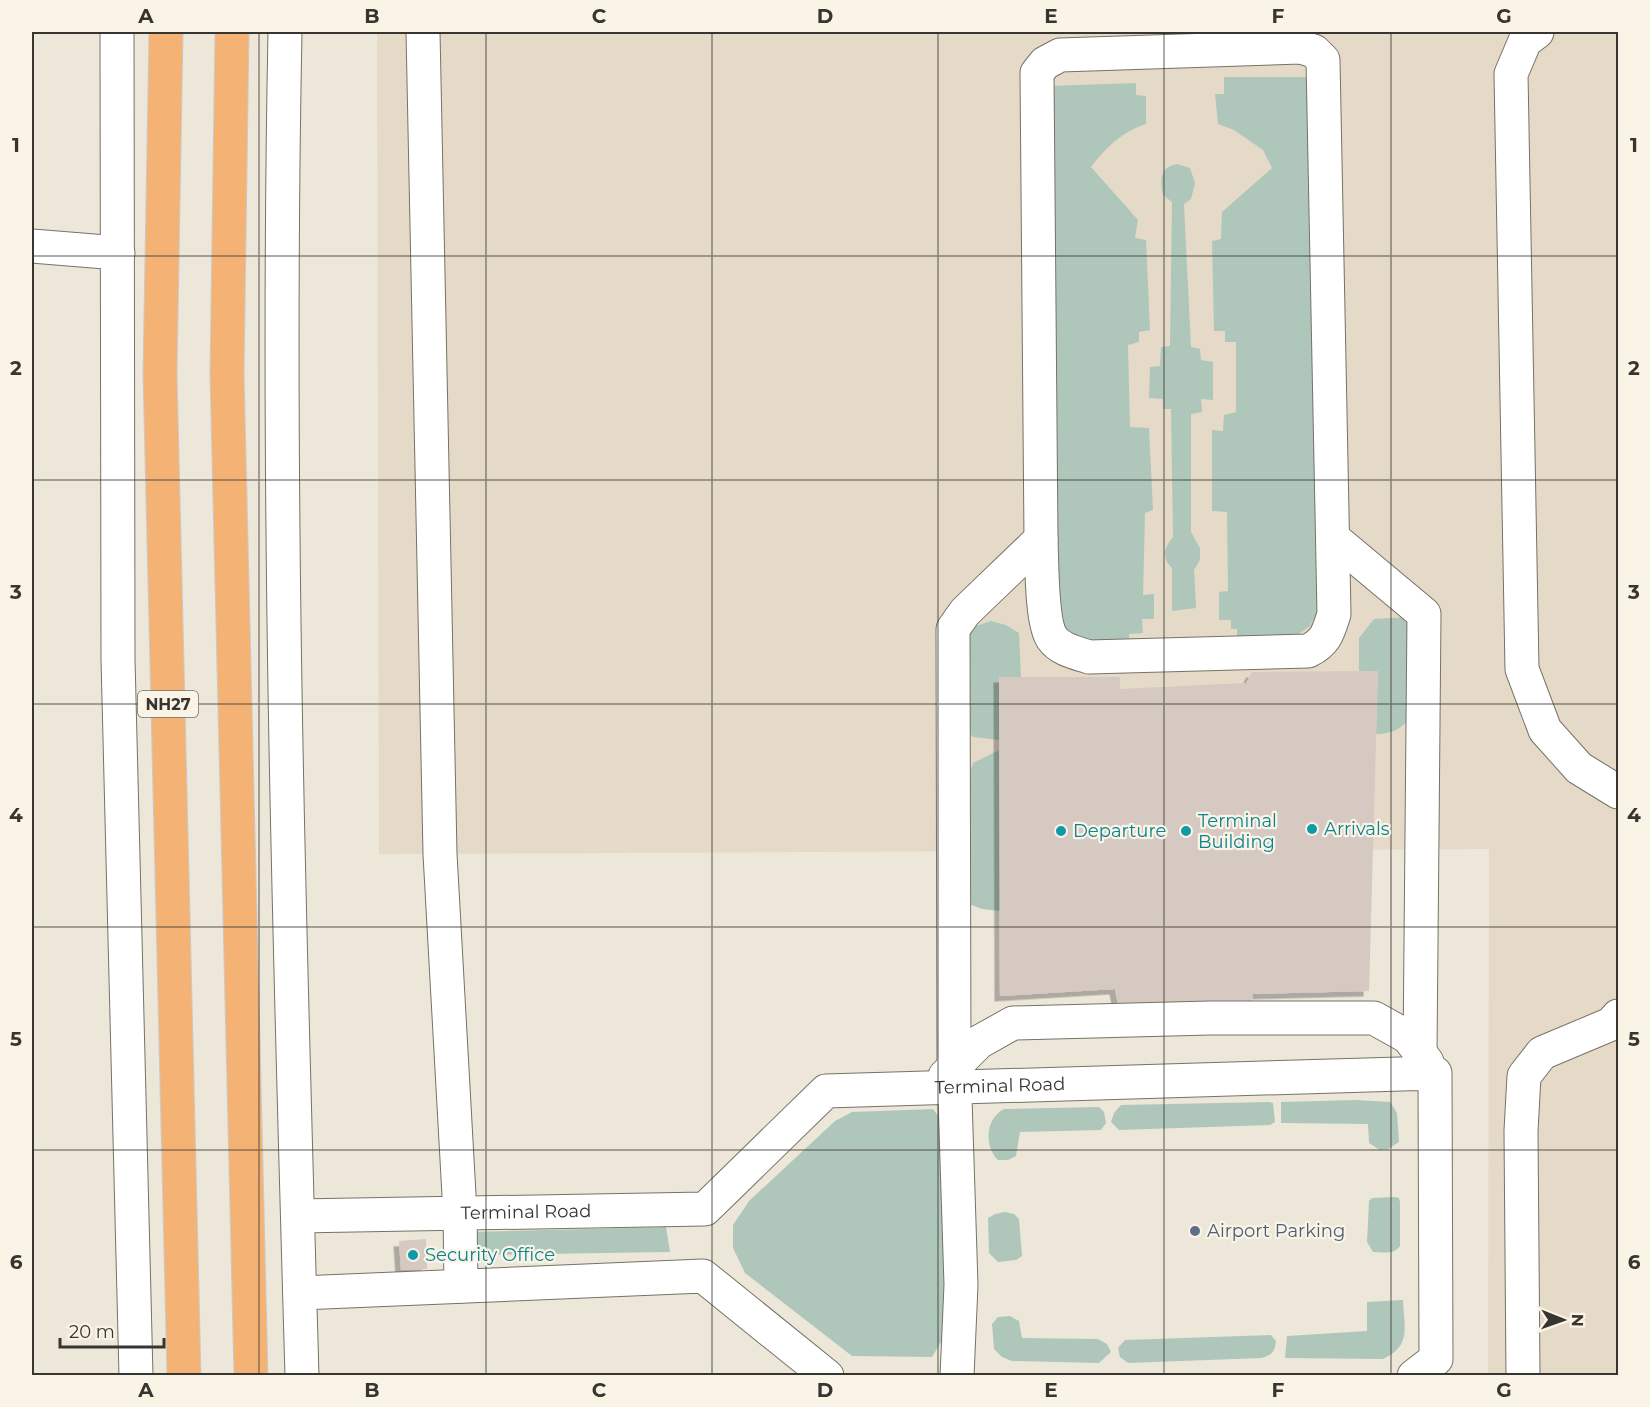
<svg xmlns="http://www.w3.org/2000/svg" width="1650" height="1407" font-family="Montserrat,sans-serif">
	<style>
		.built { fill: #e4dac7 }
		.green { fill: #afc7ba }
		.building { fill: #d6c9c2; filter: url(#shadow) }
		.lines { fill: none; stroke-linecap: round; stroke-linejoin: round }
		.minor-casing { stroke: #777267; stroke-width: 35 }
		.highway-casing { stroke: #cbcac9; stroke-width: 35 }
		.minor { stroke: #fff; stroke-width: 33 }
		.highway { stroke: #f4b374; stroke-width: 33 }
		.grid { fill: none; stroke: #383530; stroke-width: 1.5; stroke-opacity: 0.55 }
		.culture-dot { fill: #0f9aa8; stroke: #faf4e7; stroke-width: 2 }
		.service-dot { fill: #5c6f8a; stroke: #faf4e7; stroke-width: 2 }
		.labels { text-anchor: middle; stroke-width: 4.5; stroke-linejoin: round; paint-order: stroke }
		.shield { fill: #faf4e7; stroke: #726e67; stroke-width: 1.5 }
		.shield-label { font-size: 16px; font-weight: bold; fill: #383530 }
		.culture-label { font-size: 18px; fill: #0d838f; stroke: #faf4e7; text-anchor: start }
		.street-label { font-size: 18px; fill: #383530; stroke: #faf4e7 }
		.service-label { font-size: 18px; fill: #4e5e75; stroke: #faf4e7; text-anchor: start }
		.neatline { fill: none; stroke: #383530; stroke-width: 2 }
		.grid-label { font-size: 20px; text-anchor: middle; font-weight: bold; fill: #383530 }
	</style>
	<defs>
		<filter id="shadow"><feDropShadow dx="-5.5" dy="5.5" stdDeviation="0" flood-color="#0004"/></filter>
	</defs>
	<rect width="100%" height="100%" fill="#ede7da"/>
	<!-- built -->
	<path class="built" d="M 377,32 L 1618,32 L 1618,1375 L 1488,1375 L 1489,849 L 379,854 Z"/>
	<!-- green -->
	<g class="green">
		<path d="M 1224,77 L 1308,77 L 1320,606 L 1310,626 L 1293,638 L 1237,638 L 1237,629 L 1231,629 L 1231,620 L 1219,620 L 1219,592 L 1228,591 L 1227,512 L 1212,511 L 1212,430 L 1223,431 L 1224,415 L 1236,412 L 1236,342 L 1225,342 L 1225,331 L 1214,331 L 1212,241 L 1221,239 L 1222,212 L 1272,168 L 1263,150 L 1234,130 L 1218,124 L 1215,94 L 1224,94 Z"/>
		<path d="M 1136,83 L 1136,95 L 1146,96 L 1146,124 C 1123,131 1105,148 1091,167 L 1138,220 L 1135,238 L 1146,240 L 1150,330 L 1139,332 L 1139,342 L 1128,345 L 1130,427 L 1149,428 L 1153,510 L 1145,513 L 1143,595 L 1154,594 L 1154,619 L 1142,619 L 1143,633 L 1129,634 L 1129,642 C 1093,641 1079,649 1057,616 L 1047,86 Z"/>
		<path d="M 1177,164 L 1190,168 L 1195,183 L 1191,199 L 1184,204 L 1191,347 L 1200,349 L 1201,360 L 1213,362 L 1213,400 L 1201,399 L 1202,412 L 1191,414 L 1191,532 L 1200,548 L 1200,560 L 1194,570 L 1196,608 L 1172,611 L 1172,568 C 1161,557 1164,548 1173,537 L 1171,409 L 1163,409 L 1163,399 L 1149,398 L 1150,367 L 1160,366 L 1161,347 L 1170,346 L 1172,202 L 1163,195 C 1160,181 1159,167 1177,164 Z"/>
		<path d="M 1408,617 L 1413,715 C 1402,728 1393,734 1376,734 L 1378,671 L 1359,671 L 1359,638 L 1374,619 Z"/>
		<path d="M 991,621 L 1006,625 L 1019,633 L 1021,677 L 999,677 L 999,740 L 973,737 L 961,725 L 961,638 L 976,626 Z"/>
		<path d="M 999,750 L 1000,911 L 982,909 L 969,904 L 961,799 L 973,763 Z"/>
		<path d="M 1356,1100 L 1390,1102 L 1397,1113 L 1399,1142 L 1388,1149 L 1380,1150 L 1369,1143 L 1368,1124 L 1281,1123 L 1281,1102 Z"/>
		<path d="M 1269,1102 L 1273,1103 L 1275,1122 L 1270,1125 L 1119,1130 L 1111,1122 L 1114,1113 L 1121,1105 Z"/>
		<path d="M 1099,1107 L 1104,1112 L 1106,1123 L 1101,1130 L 1020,1132 L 1016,1156 L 1008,1160 L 998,1160 C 984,1146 985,1119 1004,1109 Z"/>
		<path d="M 933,1109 L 943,1122 L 944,1337 L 932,1357 L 852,1356 L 745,1273 L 733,1248 L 733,1225 L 749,1201 L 835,1121 L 852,1112 Z"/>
		<path d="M 1395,1197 L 1399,1198 L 1400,1202 L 1400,1246 C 1394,1255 1383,1252 1373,1252 L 1367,1242 L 1369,1201 L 1372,1198 Z"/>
		<path d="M 1005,1212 L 1014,1214 L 1019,1219 L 1022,1256 L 1016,1260 L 998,1262 L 989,1253 L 988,1218 L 995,1214 Z"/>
		<path d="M 666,1227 L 670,1252 L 471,1255 L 470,1232 Z"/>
		<path d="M 1403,1300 C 1404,1327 1412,1346 1383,1359 L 1285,1358 L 1287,1336 L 1367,1331 L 1367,1302 Z"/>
		<path d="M 1010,1316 L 1019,1321 L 1022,1338 L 1098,1339 L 1107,1344 L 1111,1352 L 1099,1363 L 1012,1361 L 1002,1357 L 994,1349 L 992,1324 L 998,1317 Z"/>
		<path d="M 1271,1335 L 1276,1341 C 1275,1351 1272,1355 1262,1358 L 1128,1363 L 1120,1357 L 1118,1348 L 1125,1340 Z"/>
	</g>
	<!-- building -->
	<g class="building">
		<path d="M 1378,671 L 1369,991 L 1253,994 L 1252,1001 L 1118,1005 L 1115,989 L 1000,996 L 999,677 L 1120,677 L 1120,689 L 1246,683 L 1252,672 Z"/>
		<path d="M 426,1239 L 427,1269 L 401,1270 L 399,1241 Z"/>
	</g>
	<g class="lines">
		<defs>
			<g id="minor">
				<path d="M 117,32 L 118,659 L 136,1376"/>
				<path d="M 285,32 C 276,480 289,928 302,1376"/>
				<path d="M 423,32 L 440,854 L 460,1213 L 461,1286"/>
				<path d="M 1537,32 L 1525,41 L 1511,74 L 1522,669 L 1545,730 L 1579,768 L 1618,792"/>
				<path d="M 1300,47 L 1314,51 L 1323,60 L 1334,614 C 1328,633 1326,642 1308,651 L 1089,657 C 1077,653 1060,650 1052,638 C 1041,622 1042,560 1041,539 L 1037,73 L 1045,63 L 1060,55 Z"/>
				<path d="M 32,246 L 118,253"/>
				<path d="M 1333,538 L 1424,614 L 1420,1053"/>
				<path d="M 945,1076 L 979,1042 L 1013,1023 L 1210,1018 L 1374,1018 L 1408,1037 L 1427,1062"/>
				<path id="s1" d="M 298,1216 L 705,1209 L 826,1091 L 1435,1073 L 1436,1359 L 1414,1376"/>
				<path d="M 300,1293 L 703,1276 L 827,1376"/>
				<path d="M 957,1376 L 961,1285 L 954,1067 L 953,629 L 965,612 L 1041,539"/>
				<path d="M 1523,1376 L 1521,1131 L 1524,1076 L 1542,1053 L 1611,1024 L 1618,1016"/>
			</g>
			<g id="highway">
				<path d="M 166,32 L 160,373 L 184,1376"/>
				<path d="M 232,32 L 227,374 L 251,1376"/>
			</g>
		</defs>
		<!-- minor casing -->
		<use href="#minor" class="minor-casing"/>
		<!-- highway casing -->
		<use href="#highway" class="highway-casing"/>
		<!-- minor -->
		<use href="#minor" class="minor"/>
		<!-- highway -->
		<use href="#highway" class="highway"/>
	</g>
	<!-- grid -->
	<path class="grid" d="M 259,32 L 259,1376M 486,32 L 486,1376M 712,32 L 712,1376M 938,32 L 938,1376M 1164,32 L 1164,1376M 1391,32 L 1391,1376M 32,256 L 1618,256M 32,480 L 1618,480M 32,704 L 1618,704M 32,927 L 1618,927M 32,1150 L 1618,1150"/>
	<!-- markers -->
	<g class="culture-dot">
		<circle cx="1312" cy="829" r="6"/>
		<circle cx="1061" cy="831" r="6"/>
		<circle cx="1186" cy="831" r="6"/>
		<circle cx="413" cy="1255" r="6"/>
	</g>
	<circle class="service-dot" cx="1195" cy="1231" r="6"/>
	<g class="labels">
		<!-- shield labels -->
		<rect class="shield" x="138" y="691" width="60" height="26" rx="4.5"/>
		<g class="shield-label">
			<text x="168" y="710">NH27</text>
		</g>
		<!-- culture labels -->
		<g class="culture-label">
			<text x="1198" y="827">Terminal<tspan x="1198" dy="21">Building</tspan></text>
			<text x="1324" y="835">Arrivals</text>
			<text x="1073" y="837">Departure</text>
			<text x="425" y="1261">Security Office</text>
		</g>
		<!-- street labels -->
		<g class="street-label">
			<text dy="6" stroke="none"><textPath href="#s1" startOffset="750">Terminal Road</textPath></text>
			<text dy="6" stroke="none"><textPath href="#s1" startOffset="228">Terminal Road</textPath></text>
		</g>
		<!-- service labels -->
		<g class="service-label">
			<text x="1207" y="1237">Airport Parking</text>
		</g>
	</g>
	<!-- border -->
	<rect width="1650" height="1407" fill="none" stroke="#faf4e7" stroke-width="66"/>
	<!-- north arrow -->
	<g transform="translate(1563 1320) rotate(91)" stroke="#faf4e7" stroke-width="4.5" paint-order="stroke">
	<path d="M0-4.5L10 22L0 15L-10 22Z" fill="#383530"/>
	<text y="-9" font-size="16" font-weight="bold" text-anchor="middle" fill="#383530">N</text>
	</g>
	<!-- scale -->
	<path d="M60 1338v9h104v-9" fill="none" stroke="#383530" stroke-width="3"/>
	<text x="69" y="1338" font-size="18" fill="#383530" stroke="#faf4e7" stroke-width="4.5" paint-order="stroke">20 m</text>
	<rect x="33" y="33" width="1584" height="1341" class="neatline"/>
	<g class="grid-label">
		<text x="146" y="23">A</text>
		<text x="372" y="23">B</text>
		<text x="599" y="23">C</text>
		<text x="825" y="23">D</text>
		<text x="1051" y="23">E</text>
		<text x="1278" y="23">F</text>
		<text x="1504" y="23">G</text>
		<text x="16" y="152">1</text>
		<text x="1634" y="152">1</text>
		<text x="16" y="375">2</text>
		<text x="1634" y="375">2</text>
		<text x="16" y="599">3</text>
		<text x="1634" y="599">3</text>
		<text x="16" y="822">4</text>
		<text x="1634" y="822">4</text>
		<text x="16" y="1046">5</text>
		<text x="1634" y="1046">5</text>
		<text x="16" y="1269">6</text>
		<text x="1634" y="1269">6</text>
		<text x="146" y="1397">A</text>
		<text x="372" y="1397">B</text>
		<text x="599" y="1397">C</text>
		<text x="825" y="1397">D</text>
		<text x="1051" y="1397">E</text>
		<text x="1278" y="1397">F</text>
		<text x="1504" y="1397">G</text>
	</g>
</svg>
